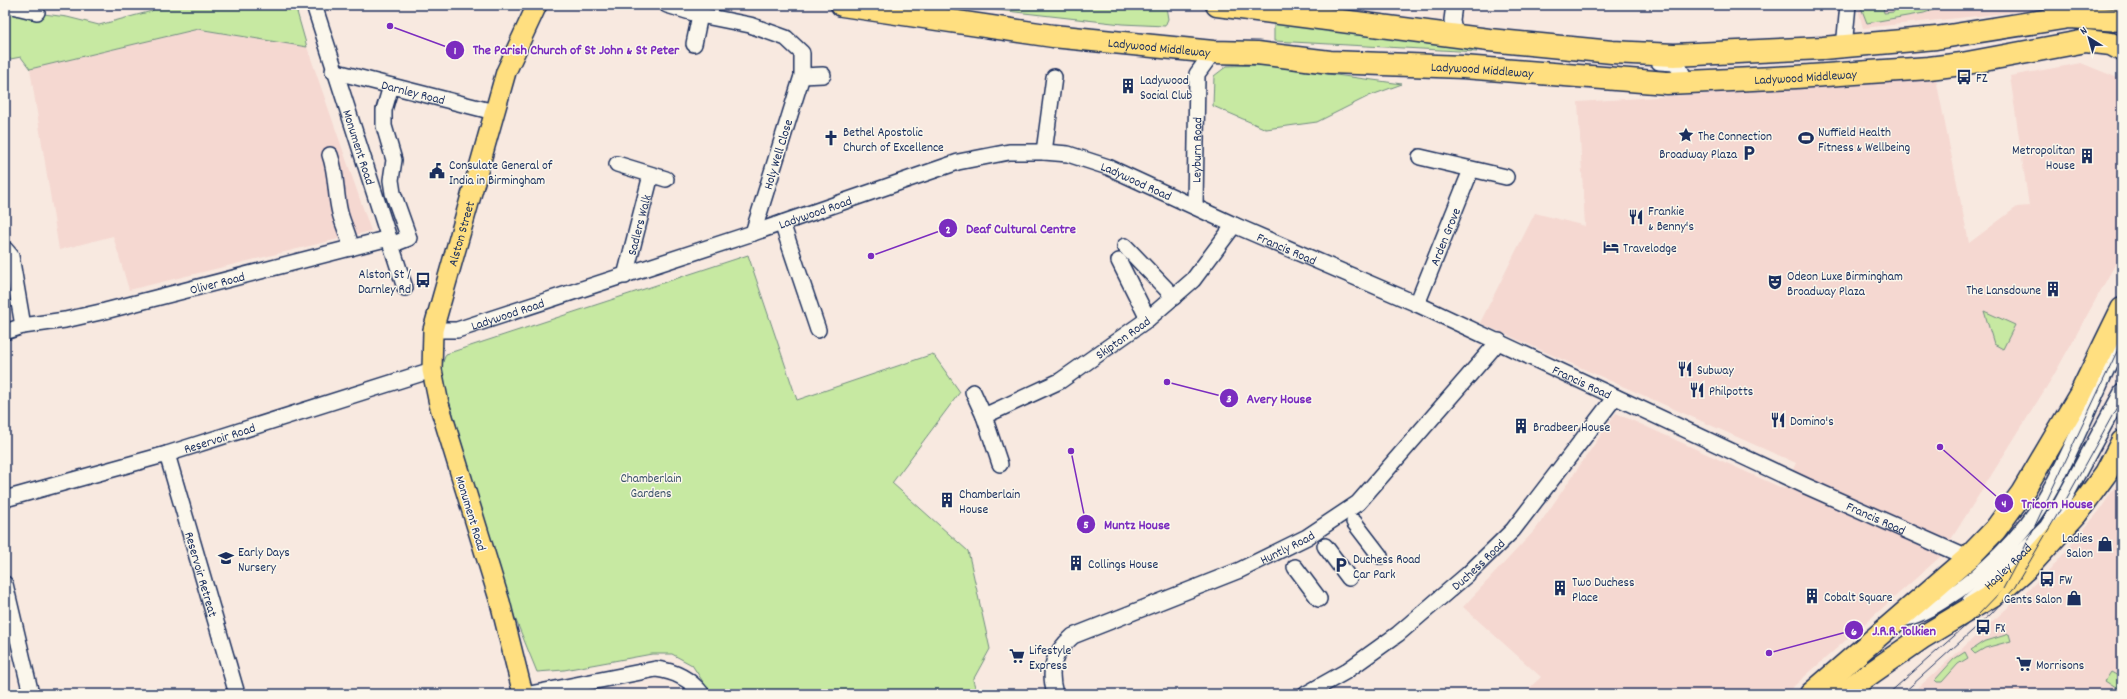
<svg xmlns="http://www.w3.org/2000/svg" width="2127" height="699" font-family="Dekko,sans-serif">
	<style>
		.built { fill: #f5d8d1 }
		.green { fill: #c7e9a2; stroke: #718c80 }
		.lines { fill: none; stroke-linecap: round; stroke-linejoin: round }
		.minor-casing { stroke: #1b2f5e; stroke-width: 18 }
		.major-casing { stroke: #1b2f5e; stroke-width: 22 }
		.highway-casing { stroke: #1b2f5e; stroke-width: 25 }
		.minor { stroke: #fbf7ec; stroke-width: 15 }
		.major { stroke: #ffdf80; stroke-width: 19 }
		.highway { stroke: #ffdf80; stroke-width: 22 }
		.tram { stroke: #1b2f5e; stroke-width: 1 }
		.labels { text-anchor: middle; stroke-width: 3; stroke-linejoin: round; paint-order: stroke }
		.street-label { font-size: 13px; fill: #1b2f5e; stroke: #fbf7ec }
		.poi-label { font-size: 13px; fill: #1b2f5e; stroke: #fbf7ec; text-anchor: start }
		.park-label { font-size: 13px; fill: #3d546c; stroke: #fbf7ec }
		.leader { fill: none; stroke: #7b2cbf; stroke-width: 1.5 }
		.callout-dot { fill: #7b2cbf; stroke: #fbf7ec; stroke-width: 1.5 }
		.mark-label { font-size: 12px; text-anchor: middle; font-weight: bold; fill: #fff }
		.callout-label { font-size: 14px; text-anchor: middle; font-weight: bold; fill: #7b2cbf; stroke: #fbf7ec; stroke-width: 3; stroke-linejoin: round; paint-order: stroke }
	</style>
	<rect width="100%" height="100%" fill="#f8e9e0"/>
	<filter id="ink" filterUnits="userSpaceOnUse"><feTurbulence type="fractalNoise" baseFrequency=".025" numOctaves="2"/><feDisplacementMap in="SourceGraphic" scale="8" xChannelSelector="R" yChannelSelector="G"/><feConvolveMatrix kernelMatrix="1 2 1 2 8 2 1 2 1" color-interpolation-filters="sRGB"/></filter>
	<g filter="url(#ink)">
		<!-- built -->
		<g class="built">
			<path d="M 1857,5 L 2082,5 L 1863,28 Z"/>
			<path d="M 198,29 L 307,47 L 371,231 L 129,290 L 113,236 L 59,250 L 30,69 Z"/>
			<path d="M 2081,63 L 2118,78 L 2122,84 L 2122,252 L 2054,375 L 1940,557 L 1785,694 L 1523,694 L 1541,677 L 1463,607 L 1536,529 L 1616,413 L 1784,489 L 1796,463 L 1480,323 L 1535,213 L 1585,226 L 1578,102 L 1936,79 L 1969,243 L 2017,207 L 2029,206 L 2010,76 Z"/>
			<path d="M 2122,476 L 2122,694 L 1911,694 L 2050,570 L 2100,510 Z"/>
		</g>
		<!-- green -->
		<g class="green">
			<path d="M 155,5 L 295,5 L 307,47 L 198,29 L 30,69 L 21,57 L 5,60 L 5,9 L 67,17 L 99,25 L 152,11 Z"/>
			<path d="M 953,5 L 1145,5 L 1166,7 L 1168,19 L 1165,26 L 1122,24 Z"/>
			<path d="M 1860,5 L 1883,6 L 1884,13 L 1894,12 L 1892,5 L 1948,5 L 1924,13 L 1867,23 Z"/>
			<path d="M 1274,18 L 1468,42 L 1477,52 L 1274,41 Z"/>
			<path d="M 1262,65 L 1402,84 L 1369,96 L 1317,122 L 1266,129 L 1213,106 L 1214,76 L 1227,66 Z"/>
			<path d="M 748,255 L 797,400 L 933,354 L 960,392 L 892,483 L 968,551 L 990,649 L 973,680 L 977,694 L 711,694 L 692,665 L 672,654 L 652,654 L 564,670 L 537,672 L 509,603 L 447,394 L 441,367 L 446,354 Z"/>
			<path d="M 1984,311 L 2015,325 L 2003,349 L 1994,344 Z"/>
			<path d="M 2009,634 L 2011,641 L 1985,648 L 1975,654 L 1971,650 L 1983,642 Z"/>
			<path d="M 1965,652 L 1968,658 L 1958,664 L 1942,682 L 1937,682 L 1935,680 L 1954,659 Z"/>
			<path d="M 2111,672 L 2122,678 L 2122,692 L 2105,681 Z"/>
		</g>
		<g class="lines">
			<defs>
				<g id="minor">
					<path d="M 8,5 L 37,12"/>
					<path id="s1" d="M 314,5 L 405,288"/>
					<path d="M 667,5 L 700,15 L 750,25 L 786,38 L 802,53 L 802,76 L 753,233"/>
					<path d="M 1454,5 L 1452,20 L 1455,36"/>
					<path d="M 694,44 L 700,15"/>
					<path d="M 1844,47 L 1848,5"/>
					<path d="M 1659,62 L 1674,63 L 1680,69 L 1686,81"/>
					<path id="s2" d="M 333,71 L 494,112"/>
					<path d="M 802,76 L 823,75"/>
					<path d="M 391,86 L 384,110 L 384,126 L 394,160 L 391,180 L 393,193 L 409,238 L 391,245"/>
					<path d="M 1044,152 L 1054,77"/>
					<path d="M 330,155 C 337,174 335,194 340,213 C 343,225 349,235 351,248"/>
					<path d="M 1420,157 L 1506,177"/>
					<path d="M 617,164 L 666,179"/>
					<path id="s3" d="M 1195,206 L 1197,74 L 1213,52"/>
					<path d="M 782,223 L 818,330"/>
					<path d="M 1125,246 L 1174,297"/>
					<path d="M 5,249 L 11,256 L 23,326"/>
					<path d="M 1119,261 L 1148,319"/>
					<path id="s4" d="M 625,276 L 651,175"/>
					<path id="s5" d="M 1417,304 L 1471,170"/>
					<path id="s6" d="M 433,330 L 457,330 L 753,233 L 958,162 L 1009,152 L 1044,152 L 1068,154 L 1108,167 L 1234,225 L 1417,304 L 1806,486 L 1968,558"/>
					<path id="s7" d="M 5,332 L 23,326 L 65,320 L 105,311 L 389,238"/>
					<path d="M 973,392 L 984,416 L 1000,464"/>
					<path id="s8" d="M 984,416 L 1060,381 L 1148,319 L 1193,280 L 1234,225"/>
					<path id="s9" d="M 167,454 L 237,694"/>
					<path id="s10" d="M 5,499 L 167,454 L 432,370"/>
					<path d="M 1354,522 L 1380,556"/>
					<path d="M 1325,546 L 1349,578"/>
					<path d="M 1295,567 L 1319,599"/>
					<path d="M 5,584 L 31,694"/>
					<path id="s11" d="M 1970,601 L 2023,551 L 2047,527 L 2059,508 L 2122,392"/>
					<path d="M 1903,619 C 1924,614 1941,602 1959,590 C 1997,562 2033,523 2055,481 C 2079,434 2100,383 2122,335"/>
					<path d="M 530,694 L 656,669 C 674,671 690,679 702,694"/>
					<path id="s12" d="M 1055,694 C 1048,669 1053,653 1073,636 L 1240,570 L 1307,537 L 1358,503 L 1499,341"/>
					<path id="s13" d="M 1306,694 L 1345,672 L 1398,634 L 1468,574 L 1513,530 L 1615,397"/>
				</g>
				<g id="major">
					<path id="s14" d="M 523,694 L 500,602 L 439,404 L 432,370 L 433,330 L 506,72 L 537,5"/>
				</g>
				<g id="highway">
					<path id="s15" d="M 842,5 L 1053,36 L 1213,52 L 1257,53 L 1330,62 L 1463,67 L 1667,83 L 1796,77 L 1929,68 L 1962,64 L 2086,41 L 2111,44 L 2122,50"/>
					<path d="M 1217,5 L 1489,40 L 1612,52 L 1674,55 L 1823,48 L 1936,38 L 2069,17 L 2122,20"/>
					<path d="M 1811,694 L 1968,558 L 1995,530 L 2022,493 L 2081,393 L 2122,309"/>
					<path d="M 1841,694 L 1923,637 L 2003,589 L 2027,568 L 2076,514 L 2106,473 L 2122,442"/>
				</g>
			</defs>
			<!-- minor casing -->
			<use href="#minor" class="minor-casing"/>
			<!-- major casing -->
			<use href="#major" class="major-casing"/>
			<!-- highway casing -->
			<use href="#highway" class="highway-casing"/>
			<!-- minor -->
			<use href="#minor" class="minor"/>
			<!-- major -->
			<use href="#major" class="major"/>
			<!-- highway -->
			<use href="#highway" class="highway"/>
			<!-- tram -->
			<g class="tram">
				<path d="M 1888,694 L 1978,615 L 2003,589 L 2023,551 L 2122,341"/>
				<path d="M 1902,694 L 1991,614 L 2013,590 L 2063,505 L 2122,398"/>
			</g>
		</g>
	</g>
	<!-- icons -->
	<defs>
		<symbol id="bus-bare" viewBox="-9 -9 18 18"><path d="M-5-6H5V4H4V6H2V4H-2V6H-4V4H-5ZM-3.5-4V0h7V-4ZM-3.5 1.2v1.5H-2V1.2ZM2 1.2v1.5H3.5V1.2Z" fill="#1b2f5e" stroke="#fbf7ec" stroke-width="2.5" paint-order="stroke"/></symbol>
		<symbol id="building-bare" viewBox="-9 -9 18 18"><path d="M-4-6H4V6H1V3H-1V6H-4ZM-2.5-4.3h1.7v1.8h-1.7ZM.8-4.3h1.7v1.8H.8ZM-2.5-1h1.7V.8h-1.7ZM.8-1h1.7V.8H.8Z" fill="#1b2f5e" stroke="#fbf7ec" stroke-width="2.5" paint-order="stroke"/></symbol>
		<symbol id="sight-bare" viewBox="-9 -9 18 18"><path d="M0-6L1.8-2.2L6-1.7L2.9 1.2L3.7 5.4L0 3.3L-3.7 5.4L-2.9 1.2L-6-1.7L-1.8-2.2Z" fill="#1b2f5e" stroke="#fbf7ec" stroke-width="2.5" paint-order="stroke"/></symbol>
		<symbol id="church-bare" viewBox="-9 -9 18 18"><path d="M-1.2-6h2.4v3.5h3.3v2.4h-3.3V6h-2.4V-.1h-3.3v-2.4h3.3Z" fill="#1b2f5e" stroke="#fbf7ec" stroke-width="2.5" paint-order="stroke"/></symbol>
		<symbol id="stadium-bare" viewBox="-9 -9 18 18"><path d="M0-5a6.5 5 0 1 0 0 10a6.5 5 0 1 0 0-10ZM-3.5-1.8h7v3.6h-7Z" fill="#1b2f5e" stroke="#fbf7ec" stroke-width="2.5" paint-order="stroke"/></symbol>
		<symbol id="parking-bare" viewBox="-9 -9 18 18"><path d="M-3.5-5.5H1a3.5 3.5 0 0 1 0 7H-1V5.5H-3.5ZM-1-3.4V-.6H.8a1.4 1.4 0 0 0 0-2.8Z" fill="#1b2f5e" stroke="#fbf7ec" stroke-width="2.5" paint-order="stroke"/></symbol>
		<symbol id="civic-bare" viewBox="-9 -9 18 18"><path d="M-.6-6.5H3V-4.5H.6V-3L4-1V1h2V6H-6V1h2V-1L-.6-3ZM-1.2 2.5V6h2.4V2.5Z" fill="#1b2f5e" stroke="#fbf7ec" stroke-width="2.5" paint-order="stroke"/></symbol>
		<symbol id="restaurant-bare" viewBox="-9 -9 18 18"><path d="M-5-6h1v4h1v-4h1v4h1v-4h1v5L-1.5 .5V6h-2V.5L-5-1ZM5-6V6H3V1.5H1.5Q1.5-4 5-6Z" fill="#1b2f5e" stroke="#fbf7ec" stroke-width="2.5" paint-order="stroke"/></symbol>
		<symbol id="hotel-bare" viewBox="-9 -9 18 18"><path d="M-6-4.5h1.5V1H6V5H4.5V3h-9V5H-6ZM-4 0a1.8 1.8 0 1 1 3.6 0ZM.5 0V-2.5h3Q6-2.5 6 0Z" fill="#1b2f5e" stroke="#fbf7ec" stroke-width="2.5" paint-order="stroke"/></symbol>
		<symbol id="theatre-bare" viewBox="-9 -9 18 18"><path d="M-5-5.5Q0-4 5-5.5V0Q5 5 0 6Q-5 5-5 0ZM-3.3-2.5H-1v1.5H-3.3ZM1-2.5H3.3v1.5H1ZM-2.8 1Q0 5.5 2.8 1Z" fill="#1b2f5e" stroke="#fbf7ec" stroke-width="2.5" paint-order="stroke"/></symbol>
		<symbol id="shop-bare" viewBox="-9 -9 18 18"><path d="M-5-2.5h2.3a2.7 3.5 0 0 1 5.4 0H5L5.5 6h-11ZM-1.5-2.5h3a1.5 2.3 0 0 0-3 0Z" fill="#1b2f5e" stroke="#fbf7ec" stroke-width="2.5" paint-order="stroke"/></symbol>
		<symbol id="school-bare" viewBox="-9 -9 18 18"><path d="M0-5L7-2L0 1L-7-2ZM-4 1L0 2.5L4 1V4Q0 6-4 4Z" fill="#1b2f5e" stroke="#fbf7ec" stroke-width="2.5" paint-order="stroke"/></symbol>
		<symbol id="supermarket-bare" viewBox="-9 -9 18 18"><path d="M-6-5.5h2.5l.6 2H6L4.5 2H-2.5L-4.4-4H-6ZM-1.5 3.2a1.3 1.3 0 1 0 .1 0ZM3 3.2a1.3 1.3 0 1 0 .1 0Z" fill="#1b2f5e" stroke="#fbf7ec" stroke-width="2.5" paint-order="stroke"/></symbol>
	</defs>
	<g fill-rule="evenodd">
		<use href="#bus-bare" x="1953" y="66" width="22" height="22"/>
		<use href="#building-bare" x="1117" y="75" width="22" height="22"/>
		<use href="#sight-bare" x="1675" y="124" width="22" height="22"/>
		<use href="#church-bare" x="820" y="127" width="22" height="22"/>
		<use href="#stadium-bare" x="1795" y="127" width="22" height="22"/>
		<use href="#parking-bare" x="1738" y="142" width="22" height="22"/>
		<use href="#building-bare" x="2076" y="145" width="22" height="22"/>
		<use href="#civic-bare" x="426" y="160" width="22" height="22"/>
		<use href="#restaurant-bare" x="1625" y="206" width="22" height="22"/>
		<use href="#hotel-bare" x="1600" y="236" width="22" height="22"/>
		<use href="#bus-bare" x="412" y="269" width="22" height="22"/>
		<use href="#theatre-bare" x="1764" y="271" width="22" height="22"/>
		<use href="#building-bare" x="2042" y="278" width="22" height="22"/>
		<use href="#restaurant-bare" x="1674" y="358" width="22" height="22"/>
		<use href="#restaurant-bare" x="1686" y="379" width="22" height="22"/>
		<use href="#restaurant-bare" x="1767" y="409" width="22" height="22"/>
		<use href="#building-bare" x="1510" y="415" width="22" height="22"/>
		<use href="#building-bare" x="936" y="489" width="22" height="22"/>
		<use href="#shop-bare" x="2094" y="533" width="22" height="22"/>
		<use href="#school-bare" x="215" y="547" width="22" height="22"/>
		<use href="#building-bare" x="1065" y="552" width="22" height="22"/>
		<use href="#parking-bare" x="1330" y="554" width="22" height="22"/>
		<use href="#bus-bare" x="2036" y="568" width="22" height="22"/>
		<use href="#building-bare" x="1549" y="577" width="22" height="22"/>
		<use href="#building-bare" x="1801" y="585" width="22" height="22"/>
		<use href="#shop-bare" x="2063" y="587" width="22" height="22"/>
		<use href="#bus-bare" x="1972" y="616" width="22" height="22"/>
		<use href="#supermarket-bare" x="1006" y="645" width="22" height="22"/>
		<use href="#supermarket-bare" x="2013" y="653" width="22" height="22"/>
	</g>
	<g class="labels">
		<!-- street labels -->
		<g class="street-label">
			<text dy="5" stroke="none"><textPath href="#s15" startOffset="320">Ladywood Middleway</textPath></text>
			<text dy="5" stroke="none"><textPath href="#s15" startOffset="644">Ladywood Middleway</textPath></text>
			<text dy="5" stroke="none"><textPath href="#s15" startOffset="968">Ladywood Middleway</textPath></text>
			<text dy="5" stroke="none"><textPath href="#s2" startOffset="83">Darnley Road</textPath></text>
			<text dy="5" stroke="none"><textPath href="#s1" startOffset="149">Monument Road</textPath></text>
			<text dy="5" stroke="none"><textPath href="#s3" startOffset="56">Leyburn Road</textPath></text>
			<text transform="translate(777 154) rotate(-73)" y="5">Holy Well Close</text>
			<text dy="5" stroke="none"><textPath href="#s6" startOffset="737">Ladywood Road</textPath></text>
			<text dy="5" stroke="none"><textPath href="#s6" startOffset="401">Ladywood Road</textPath></text>
			<text dy="5" stroke="none"><textPath href="#s4" startOffset="53">Sadlers Walk</textPath></text>
			<text dy="5" stroke="none"><textPath href="#s14" startOffset="477">Alston Street</textPath></text>
			<text dy="5" stroke="none"><textPath href="#s5" startOffset="73">Arden Grove</textPath></text>
			<text dy="5" stroke="none"><textPath href="#s6" startOffset="902">Francis Road</textPath></text>
			<text dy="5" stroke="none"><textPath href="#s7" startOffset="218">Oliver Road</textPath></text>
			<text dy="5" stroke="none"><textPath href="#s6" startOffset="77">Ladywood Road</textPath></text>
			<text dy="5" stroke="none"><textPath href="#s8" startOffset="160">Skipton Road</textPath></text>
			<text dy="5" stroke="none"><textPath href="#s6" startOffset="1226">Francis Road</textPath></text>
			<text dy="5" stroke="none"><textPath href="#s10" startOffset="223">Reservoir Road</textPath></text>
			<text transform="translate(472 513) rotate(73)" y="5">Monument Road</text>
			<text dy="5" stroke="none"><textPath href="#s6" startOffset="1550">Francis Road</textPath></text>
			<text dy="5" stroke="none"><textPath href="#s12" startOffset="297">Huntly Road</textPath></text>
			<text dy="5" stroke="none"><textPath href="#s13" startOffset="216">Duchess Road</textPath></text>
			<text dy="5" stroke="none"><textPath href="#s11" startOffset="51">Hagley Road</textPath></text>
			<text dy="5" stroke="none"><textPath href="#s9" startOffset="125">Reservoir Retreat</textPath></text>
		</g>
		<!-- poi labels -->
		<g class="poi-label">
			<text x="1976" y="82">FZ</text>
			<text x="1140" y="84">Ladywood<tspan x="1140" dy="15">Social Club</tspan></text>
			<text x="843" y="136">Bethel Apostolic<tspan x="843" dy="15">Church of Excellence</tspan></text>
			<text x="1818" y="136">Nuffield Health<tspan x="1818" dy="15">Fitness &amp; Wellbeing</tspan></text>
			<text x="1698" y="140">The Connection</text>
			<text x="2075" y="154" text-anchor="end">Metropolitan<tspan x="2075" dy="15">House</tspan></text>
			<text x="1737" y="158" text-anchor="end">Broadway Plaza</text>
			<text x="449" y="169">Consulate General of<tspan x="449" dy="15">India in Birmingham</tspan></text>
			<text x="1648" y="215">Frankie<tspan x="1648" dy="15">&amp; Benny's</tspan></text>
			<text x="1623" y="252">Travelodge</text>
			<text x="411" y="278" text-anchor="end">Alston St /<tspan x="411" dy="15">Darnley Rd</tspan></text>
			<text x="1787" y="280">Odeon Luxe Birmingham<tspan x="1787" dy="15">Broadway Plaza</tspan></text>
			<text x="2041" y="294" text-anchor="end">The Lansdowne</text>
			<text x="1697" y="374">Subway</text>
			<text x="1709" y="395">Philpotts</text>
			<text x="1790" y="425">Domino's</text>
			<text x="1533" y="431">Bradbeer House</text>
			<text x="959" y="498">Chamberlain<tspan x="959" dy="15">House</tspan></text>
			<text x="2093" y="542" text-anchor="end">Ladies<tspan x="2093" dy="15">Salon</tspan></text>
			<text x="238" y="556">Early Days<tspan x="238" dy="15">Nursery</tspan></text>
			<text x="1353" y="563">Duchess Road<tspan x="1353" dy="15">Car Park</tspan></text>
			<text x="1088" y="568">Collings House</text>
			<text x="2059" y="584">FW</text>
			<text x="1572" y="586">Two Duchess<tspan x="1572" dy="15">Place</tspan></text>
			<text x="1824" y="601">Cobalt Square</text>
			<text x="2062" y="603" text-anchor="end">Gents Salon</text>
			<text x="1995" y="632">FX</text>
			<text x="1029" y="654">Lifestyle<tspan x="1029" dy="15">Express</tspan></text>
			<text x="2036" y="669">Morrisons</text>
		</g>
		<!-- park labels -->
		<g class="park-label">
			<text x="651" y="482">Chamberlain<tspan x="651" dy="15">Gardens</tspan></text>
		</g>
	</g>
	<!-- callouts -->
	<path class="leader" d="M390 26L455 50M871 256L948 228M1167 382L1229 398M1940 447L2004 503M1071 451L1086 524M1769 653L1854 630"/>
	<g class="callout-dot">
		<circle cx="390" cy="26" r="4"/>
		<circle cx="871" cy="256" r="4"/>
		<circle cx="1167" cy="382" r="4"/>
		<circle cx="1940" cy="447" r="4"/>
		<circle cx="1071" cy="451" r="4"/>
		<circle cx="1769" cy="653" r="4"/>
		<circle cx="455" cy="50" r="10"/>
		<circle cx="948" cy="228" r="10"/>
		<circle cx="1229" cy="398" r="10"/>
		<circle cx="2004" cy="503" r="10"/>
		<circle cx="1086" cy="524" r="10"/>
		<circle cx="1854" cy="630" r="10"/>
	</g>
	<g class="mark-label">
		<text x="455" y="54">1</text>
		<text x="948" y="233">2</text>
		<text x="1229" y="402">3</text>
		<text x="2004" y="507">4</text>
		<text x="1086" y="528">5</text>
		<text x="1854" y="635">6</text>
	</g>
	<g class="callout-label">
		<text x="576" y="54">The Parish Church of St John &amp; St Peter</text>
		<text x="1021" y="233">Deaf Cultural Centre</text>
		<text x="1279" y="403">Avery House</text>
		<text x="2057" y="508">Tricorn House</text>
		<text x="1137" y="529">Muntz House</text>
		<text x="1904" y="635">J.R.R. Tolkien</text>
	</g>
	<!-- margin -->
	<rect width="2127" height="699" fill="none" stroke="#fbf7ec" stroke-width="20"/>
	<rect x="10" y="10" width="2107" height="679" fill="none" stroke="#1b2f5e" stroke-width="1.5" filter="url(#ink)"/>
	<!-- north arrow -->
	<g transform="translate(2089 38) rotate(323)" stroke="#fbf7ec" stroke-width="3" paint-order="stroke">
	<path d="M0-3L7 15L0 10L-7 15Z" fill="#1b2f5e"/>
	<text y="-6" font-size="11" font-weight="bold" text-anchor="middle" fill="#1b2f5e">N</text>
	</g>
</svg>
